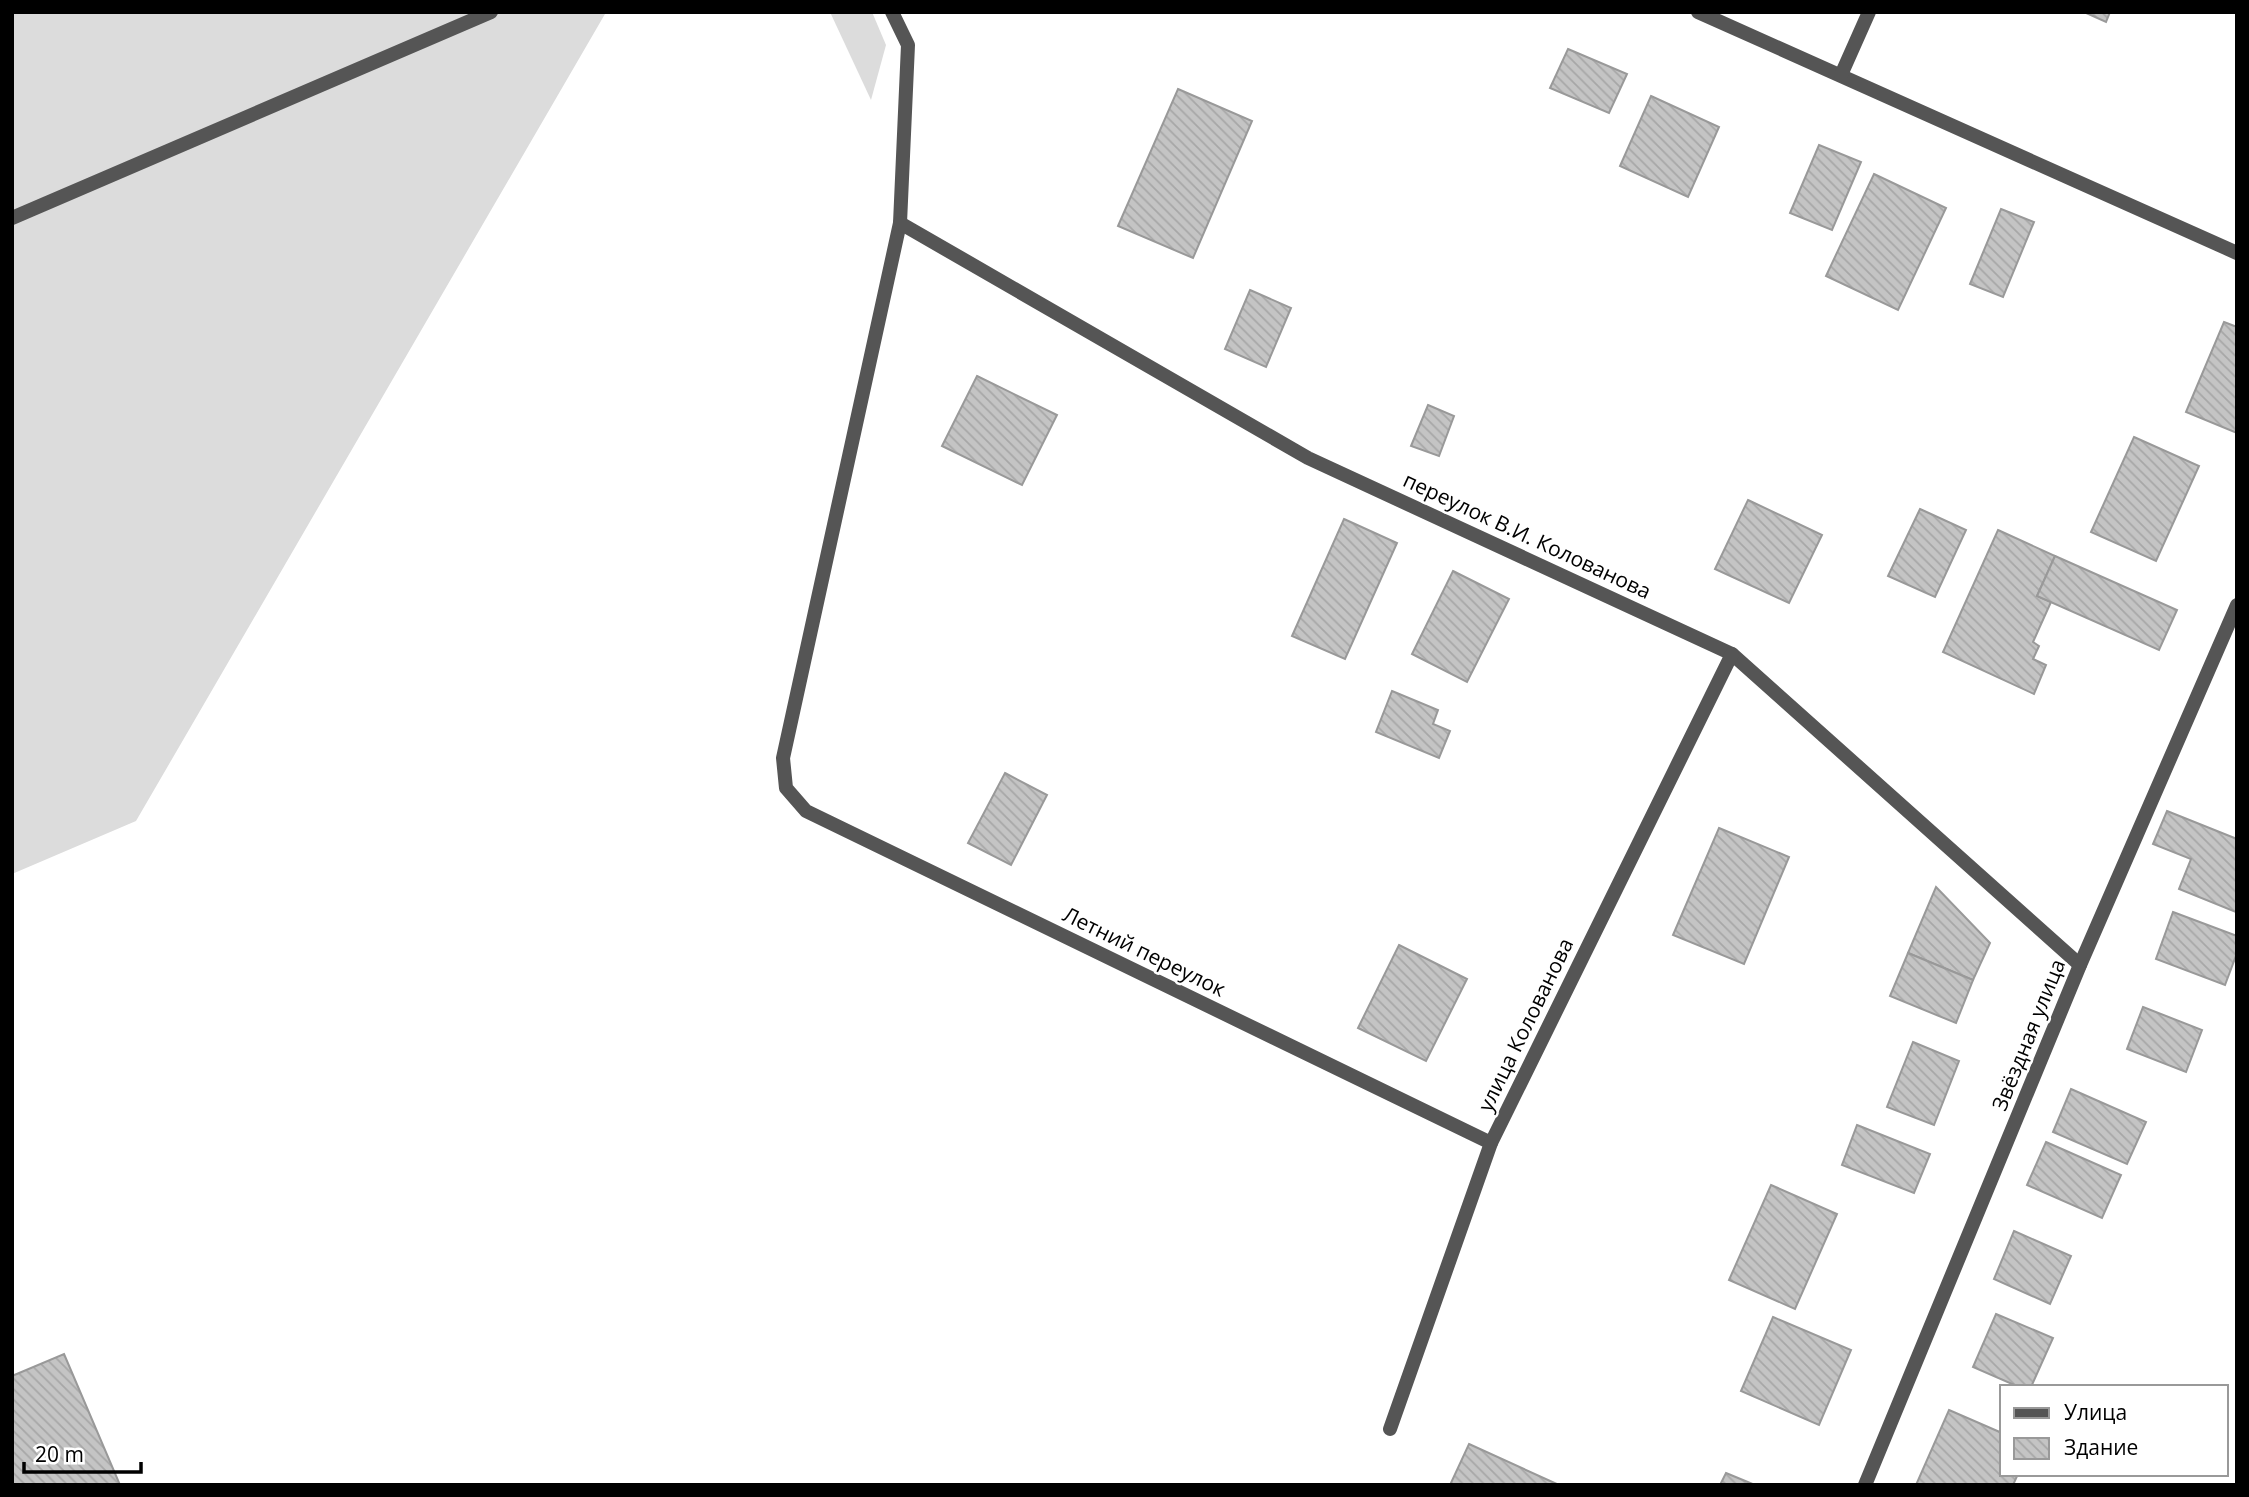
<svg xmlns="http://www.w3.org/2000/svg" width="2249" height="1497" font-family="'Open Sans',sans-serif">
	<style>
		.grass { fill: #dcdcdc }
		.building { fill: url(#building-back-hatch); stroke: #999; stroke-width: 2 }
		.lines { fill: none; stroke-linecap: round; stroke-linejoin: round }
		.lane { stroke: #555; stroke-width: 14 }
		.street { stroke: #555; stroke-width: 14 }
		.labels { text-anchor: middle; stroke-width: 5; stroke-linejoin: round; paint-order: stroke }
		.street-label { font-size: 21px; fill: #000; stroke: #fff }
	</style>
	<defs>
		<pattern id="building-back-hatch" width="6" height="6" patternUnits="userSpaceOnUse" patternTransform="scale(1.75)"><rect width="6" height="6" fill="#c4c4c4"/><path d="M-1 5l2 2M0 0l6 6M5-1l2 2" fill="none" stroke="#a7a7a7"/></pattern>
	</defs>
	<rect width="100%" height="100%" fill="#fff"/>
	<!-- grass -->
	<g class="grass">
		<path d="M 12,12 L 613,12 L 605,14 L 136,821 L 12,874 Z"/>
		<path d="M 830,12 L 872,12 L 886,45 L 871,100 Z"/>
	</g>
	<!-- building -->
	<g class="building">
		<path d="M 2084,12 L 2110,12 L 2106,22 Z"/>
		<path d="M 1568,49 L 1627,74 L 1609,113 L 1550,88 Z"/>
		<path d="M 1178,89 L 1252,121 L 1193,258 L 1118,226 Z"/>
		<path d="M 1651,96 L 1719,127 L 1688,197 L 1620,166 Z"/>
		<path d="M 1819,145 L 1861,162 L 1832,230 L 1790,213 Z"/>
		<path d="M 1874,174 L 1946,208 L 1898,310 L 1826,276 Z"/>
		<path d="M 2001,209 L 2034,222 L 2003,297 L 1970,284 Z"/>
		<path d="M 1250,290 L 1291,308 L 1266,367 L 1225,349 Z"/>
		<path d="M 2224,322 L 2237,327 L 2237,433 L 2186,412 Z"/>
		<path d="M 977,376 L 1057,415 L 1022,485 L 942,446 Z"/>
		<path d="M 1428,405 L 1454,416 L 1439,456 L 1411,446 Z"/>
		<path d="M 2134,437 L 2199,466 L 2156,561 L 2091,532 Z"/>
		<path d="M 1748,500 L 1822,535 L 1789,603 L 1715,569 Z"/>
		<path d="M 1920,509 L 1966,530 L 1935,597 L 1888,576 Z"/>
		<path d="M 1344,519 L 1397,543 L 1345,659 L 1292,636 Z"/>
		<path d="M 1998,530 L 2055,556 L 2037,596 L 2051,602 L 2033,642 L 2039,646 L 2033,659 L 2046,665 L 2034,694 L 1943,652 Z"/>
		<path d="M 2055,556 L 2177,610 L 2159,650 L 2037,596 Z"/>
		<path d="M 1453,571 L 1509,599 L 1467,682 L 1412,654 Z"/>
		<path d="M 1392,691 L 1438,710 L 1433,724 L 1450,731 L 1439,758 L 1376,732 Z"/>
		<path d="M 1005,773 L 1047,795 L 1011,865 L 968,843 Z"/>
		<path d="M 2167,811 L 2237,839 L 2236,912 L 2179,889 L 2191,859 L 2153,844 Z"/>
		<path d="M 1719,828 L 1789,857 L 1744,964 L 1673,935 Z"/>
		<path d="M 1936,887 L 1990,943 L 1973,980 L 1908,953 Z"/>
		<path d="M 2173,912 L 2237,936 L 2237,953 L 2225,985 L 2156,959 Z"/>
		<path d="M 1399,945 L 1467,979 L 1426,1061 L 1358,1028 Z"/>
		<path d="M 1908,953 L 1973,980 L 1956,1023 L 1890,996 Z"/>
		<path d="M 2143,1007 L 2202,1030 L 2186,1072 L 2127,1049 Z"/>
		<path d="M 1913,1042 L 1959,1061 L 1934,1125 L 1887,1107 Z"/>
		<path d="M 2071,1089 L 2146,1122 L 2127,1164 L 2053,1132 Z"/>
		<path d="M 1857,1125 L 1930,1154 L 1914,1193 L 1842,1165 Z"/>
		<path d="M 2046,1142 L 2121,1175 L 2102,1218 L 2027,1185 Z"/>
		<path d="M 1771,1185 L 1837,1214 L 1795,1309 L 1729,1280 Z"/>
		<path d="M 2014,1231 L 2071,1256 L 2050,1304 L 1994,1279 Z"/>
		<path d="M 1996,1314 L 2053,1338 L 2031,1387 L 2019,1387 L 1973,1367 Z"/>
		<path d="M 1773,1317 L 1851,1350 L 1819,1425 L 1741,1391 Z"/>
		<path d="M 64,1354 L 120,1485 L 12,1485 L 12,1376 Z"/>
		<path d="M 1949,1410 L 2002,1433 L 2002,1474 L 2018,1474 L 2013,1485 L 1916,1485 Z"/>
		<path d="M 1469,1444 L 1559,1485 L 1450,1485 Z"/>
		<path d="M 1726,1473 L 1755,1485 L 1720,1485 Z"/>
	</g>
	<g class="lines">
		<!-- lane -->
		<g class="lane">
			<path d="M 892,12 L 908,45 L 900,223 L 783,758 L 786,788 L 806,811 L 1491,1143"/>
			<path d="M 1698,12 L 2237,253"/>
			<path d="M 1841,75 L 1869,12"/>
			<path d="M 12,218 L 491,12"/>
		</g>
		<!-- street -->
		<g class="street">
			<path d="M 900,223 L 1308,458 L 1732,654 L 2080,965"/>
			<path d="M 1390,1429 L 1491,1143 L 1732,654"/>
			<path d="M 1865,1485 L 2080,965 L 2237,605"/>
		</g>
	</g>
	<g class="labels">
		<!-- street labels -->
		<g class="street-label">
			<text transform="translate(1527 536) rotate(25)" y="7">переулок В.И. Колованова</text>
			<text transform="translate(1144 952) rotate(26)" y="7">Летний переулок</text>
			<text transform="translate(1526 1025) rotate(-64)" y="7">улица Колованова</text>
			<text transform="translate(2029 1035) rotate(-68)" y="7">Звёздная улица</text>
		</g>
	</g>
	<!-- border -->
	<rect width="2249" height="1497" fill="none" stroke="#000000" stroke-width="28"/>
	<!-- legend -->
	<rect x="2000" y="1385" width="228" height="91" fill="#ffffff" stroke="#999999" stroke-width="2"/>
	<rect x="2014" y="1408" width="35" height="10" fill="#555555" stroke="#999999" stroke-width="2"/>
	<text x="2064" y="1420" font-size="21" fill="#000000">Улица</text>
	<rect x="2014" y="1438" width="35" height="21" fill="url(#building-back-hatch)" stroke="#999999" stroke-width="2"/>
	<text x="2064" y="1455" font-size="21" fill="#000000">Здание</text>
	<!-- scale -->
	<path d="M24 1462v10h117v-10" fill="none" stroke="#000000" stroke-width="3.5"/>
	<text x="35" y="1462" font-size="21" fill="#000000" stroke="#ffffff" stroke-width="5" paint-order="stroke">20 m</text>
</svg>
